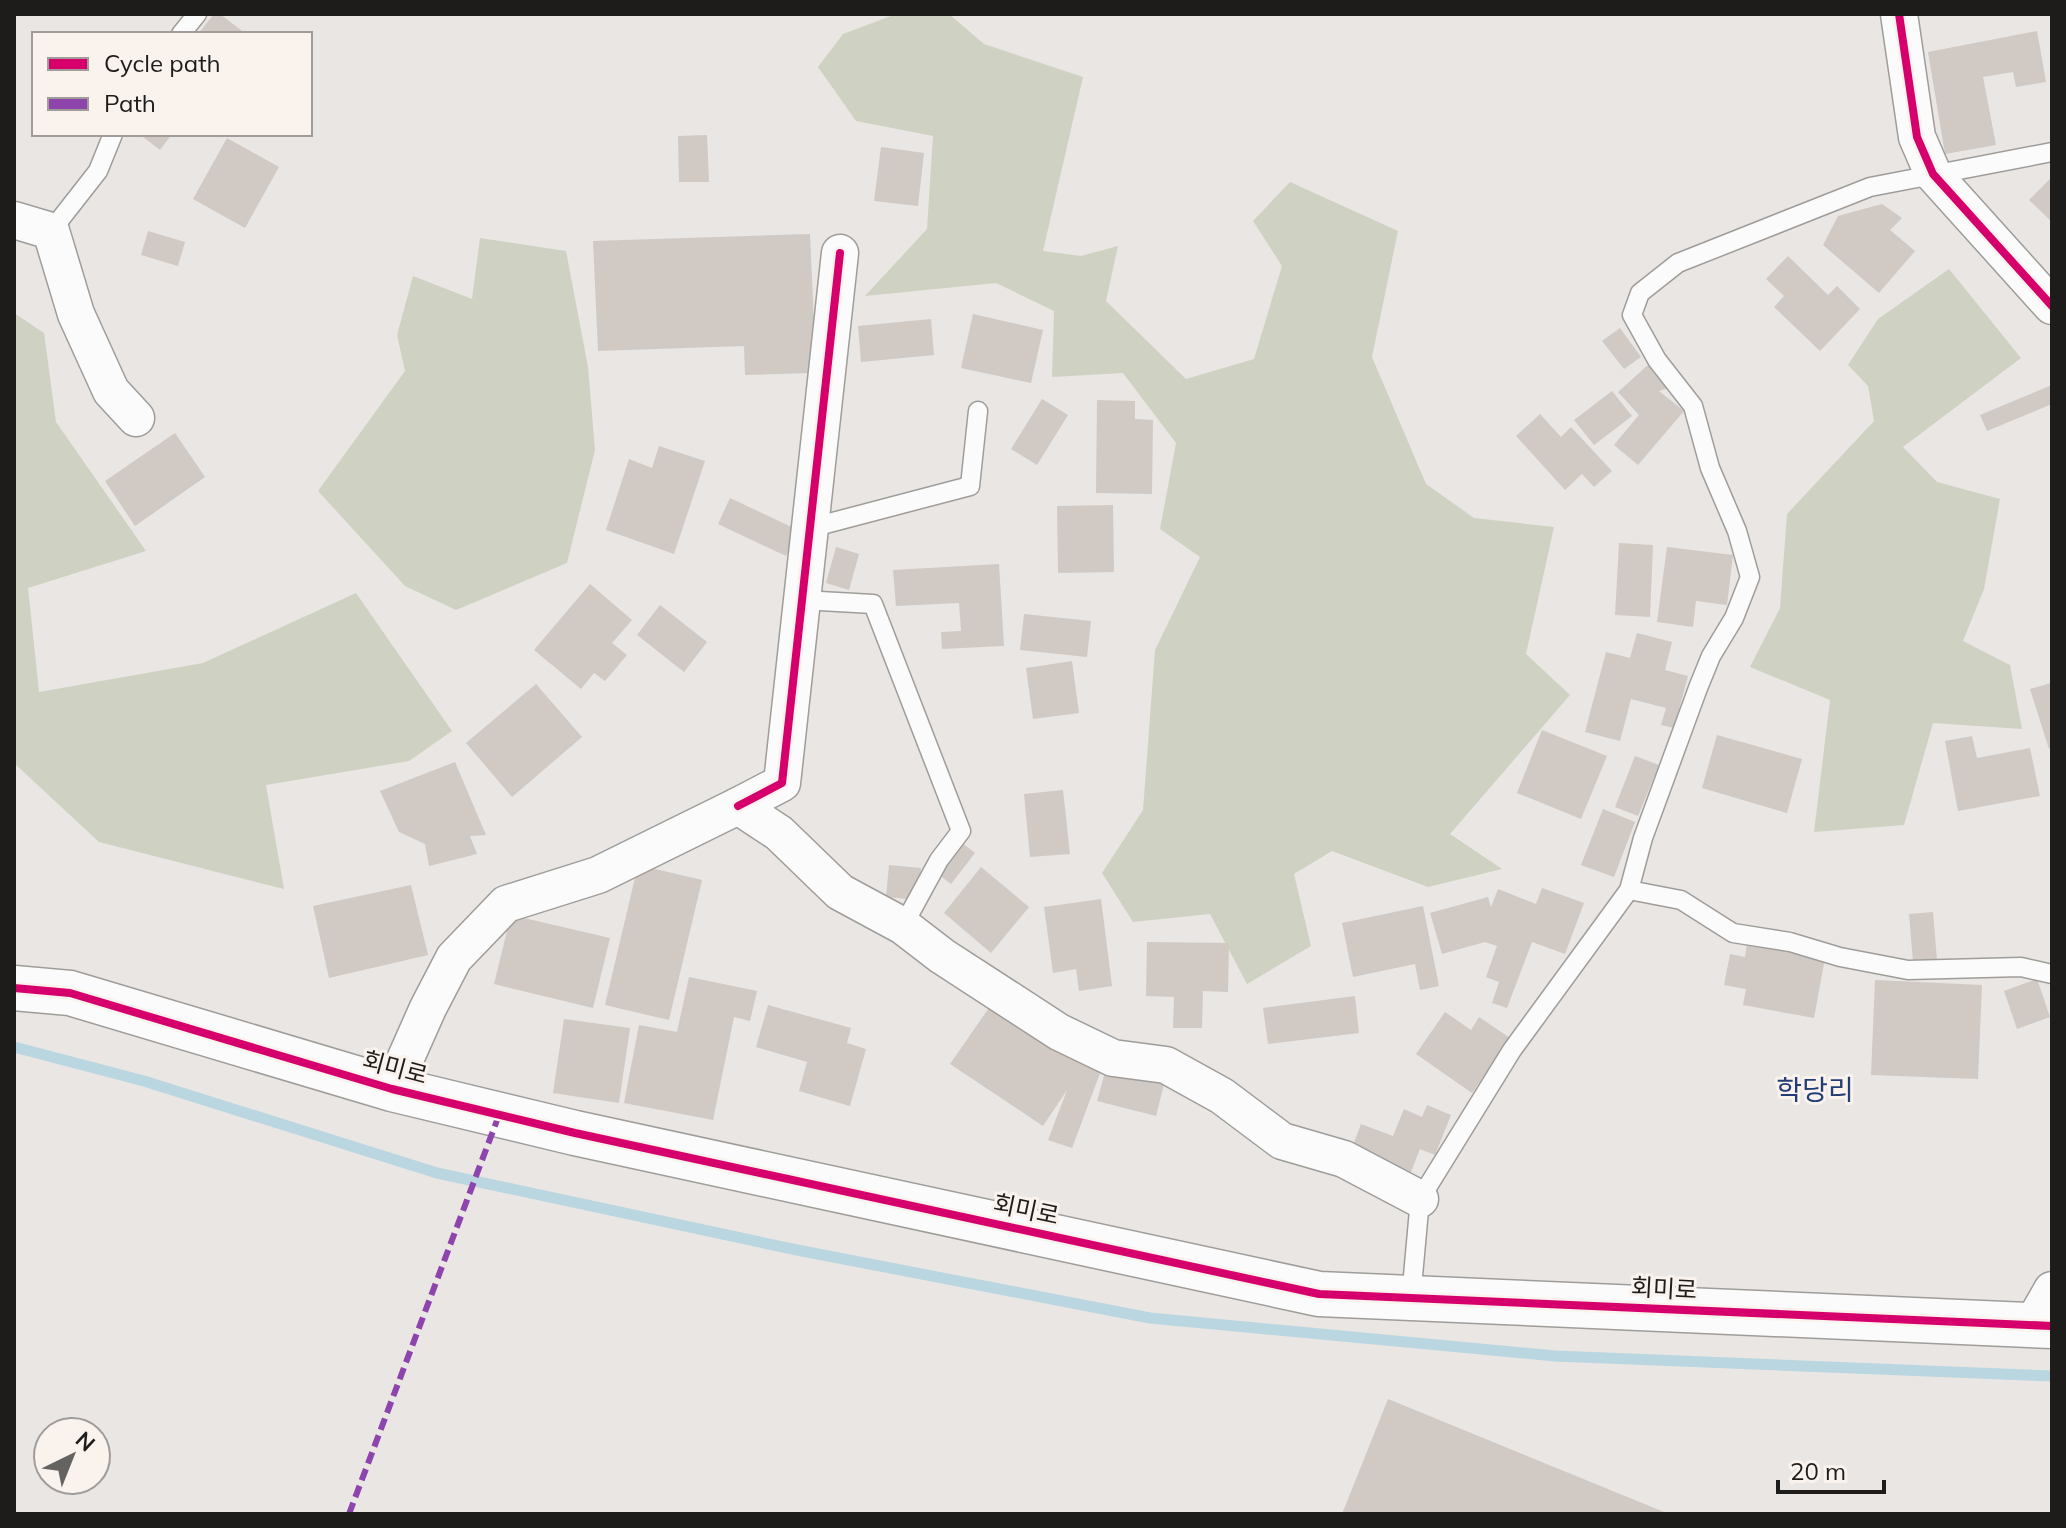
<svg xmlns="http://www.w3.org/2000/svg" width="2066" height="1528" font-family="Mulish,'Noto Sans KR',sans-serif">
	<style>
		.green { fill: #cfd2c3 }
		.lines { fill: none; stroke-linecap: round; stroke-linejoin: round }
		.stream { stroke: #bad6e1; stroke-width: 11 }
		.building { fill: #d1c9c4 }
		.service-casing { stroke: #9f9d9a; stroke-width: 21 }
		.minor-casing { stroke: #9f9d9a; stroke-width: 39 }
		.tertiary-casing { stroke: #9f9d9a; stroke-width: 47 }
		.service { stroke: #fcfbfb; stroke-width: 18 }
		.minor { stroke: #fcfbfb; stroke-width: 36 }
		.tertiary { stroke: #fcfbfb; stroke-width: 44 }
		.quiet { stroke: #8e44ad; stroke-width: 6; stroke-dasharray: 12 6; stroke-linecap: butt }
		.cycleway-casing { stroke: #f9f2ed; stroke-width: 13 }
		.cycleway { stroke: #d6006c; stroke-width: 8 }
		.labels { text-anchor: middle; stroke-width: 6; stroke-linejoin: round; paint-order: stroke }
		.street-label { font-size: 24px; fill: #1e1c1a; stroke: #f9f2ed }
		.quarter-label { font-size: 28px; fill: #223e75; stroke: #f9f2ed }
	</style>
	<rect width="100%" height="100%" fill="#e9e6e3"/>
	<!-- green -->
	<g class="green">
		<path d="M 896,14 L 949,14 L 984,44 L 1083,77 L 1043,251 L 1081,256 L 1118,246 L 1106,301 L 1186,379 L 1254,359 L 1282,266 L 1253,221 L 1290,182 L 1398,231 L 1372,357 L 1426,484 L 1474,518 L 1554,527 L 1526,654 L 1570,695 L 1450,834 L 1502,869 L 1428,887 L 1332,851 L 1294,874 L 1311,946 L 1247,984 L 1210,914 L 1133,922 L 1102,873 L 1143,810 L 1155,650 L 1200,557 L 1160,529 L 1176,443 L 1123,373 L 1052,377 L 1054,311 L 996,283 L 865,296 L 927,229 L 933,136 L 856,121 L 818,67 L 843,34 Z"/>
		<path d="M 480,238 L 566,251 L 588,367 L 595,450 L 567,563 L 456,610 L 405,586 L 318,491 L 405,371 L 397,335 L 413,276 L 472,299 Z"/>
		<path d="M 1949,269 L 2021,358 L 1903,447 L 1937,482 L 2000,499 L 1984,589 L 1963,641 L 2010,665 L 2022,729 L 1933,723 L 1904,825 L 1814,832 L 1830,700 L 1750,667 L 1780,608 L 1787,514 L 1874,421 L 1868,386 L 1848,365 L 1878,319 Z"/>
		<path d="M 14,313 L 44,333 L 56,422 L 146,551 L 28,588 L 39,692 L 203,663 L 356,593 L 452,731 L 409,761 L 266,785 L 284,889 L 99,842 L 14,763 Z"/>
	</g>
	<g class="lines">
		<!-- stream -->
		<path class="stream" d="M 14,1047 L 144,1081 L 437,1173 L 797,1250 L 1150,1318 L 1555,1356 L 2052,1376"/>
	</g>
	<!-- building -->
	<g class="building">
		<path d="M 214,14 L 220,14 L 246,34 L 198,34 Z"/>
		<path d="M 2037,31 L 2046,82 L 2016,87 L 2013,72 L 1983,77 L 1996,145 L 1945,154 L 1928,52 Z"/>
		<path d="M 139,134 L 172,134 L 160,150 Z"/>
		<path d="M 707,135 L 709,182 L 679,182 L 678,136 Z"/>
		<path d="M 227,138 L 279,167 L 245,228 L 193,199 Z"/>
		<path d="M 881,147 L 924,153 L 918,206 L 874,201 Z"/>
		<path d="M 2050,179 L 2052,180 L 2052,222 L 2029,200 Z"/>
		<path d="M 1882,204 L 1902,218 L 1890,230 L 1915,251 L 1879,293 L 1823,245 L 1838,216 Z"/>
		<path d="M 148,231 L 185,242 L 178,266 L 141,255 Z"/>
		<path d="M 810,234 L 815,347 L 809,373 L 745,375 L 744,346 L 598,351 L 593,241 Z"/>
		<path d="M 1788,256 L 1828,295 L 1837,286 L 1860,309 L 1820,351 L 1774,307 L 1784,296 L 1766,279 Z"/>
		<path d="M 973,314 L 1043,330 L 1031,383 L 961,368 Z"/>
		<path d="M 931,319 L 934,355 L 861,362 L 858,326 Z"/>
		<path d="M 1620,328 L 1641,357 L 1624,369 L 1602,341 Z"/>
		<path d="M 1648,365 L 1669,388 L 1659,391 L 1684,411 L 1638,465 L 1614,445 L 1639,415 L 1618,392 Z"/>
		<path d="M 2052,385 L 2052,404 L 1987,431 L 1980,415 Z"/>
		<path d="M 1612,391 L 1632,416 L 1594,445 L 1574,420 Z"/>
		<path d="M 1042,399 L 1068,415 L 1037,465 L 1011,449 Z"/>
		<path d="M 1097,400 L 1135,401 L 1135,419 L 1153,420 L 1152,494 L 1096,493 Z"/>
		<path d="M 1540,414 L 1561,437 L 1571,427 L 1612,471 L 1594,487 L 1582,474 L 1565,490 L 1516,436 Z"/>
		<path d="M 175,433 L 205,477 L 135,526 L 105,481 Z"/>
		<path d="M 659,446 L 705,461 L 674,554 L 606,530 L 629,459 L 652,468 Z"/>
		<path d="M 730,498 L 798,530 L 786,556 L 718,524 Z"/>
		<path d="M 1113,505 L 1114,572 L 1058,573 L 1057,506 Z"/>
		<path d="M 1619,543 L 1653,545 L 1650,617 L 1615,615 Z"/>
		<path d="M 836,547 L 859,554 L 849,590 L 826,583 Z"/>
		<path d="M 1667,547 L 1733,555 L 1727,605 L 1696,601 L 1693,627 L 1657,622 Z"/>
		<path d="M 999,564 L 1004,646 L 942,649 L 941,632 L 961,631 L 959,603 L 896,606 L 893,570 Z"/>
		<path d="M 590,584 L 632,620 L 612,643 L 627,655 L 605,681 L 594,673 L 581,689 L 534,650 Z"/>
		<path d="M 660,605 L 707,642 L 684,672 L 637,635 Z"/>
		<path d="M 1024,614 L 1091,621 L 1087,657 L 1020,650 Z"/>
		<path d="M 1637,633 L 1672,642 L 1665,670 L 1688,676 L 1674,728 L 1661,725 L 1666,708 L 1631,699 L 1620,741 L 1585,732 L 1606,652 L 1630,658 Z"/>
		<path d="M 1072,661 L 1079,713 L 1033,719 L 1026,668 Z"/>
		<path d="M 2051,683 L 2052,748 L 2049,749 L 2030,689 Z"/>
		<path d="M 536,684 L 582,737 L 512,797 L 466,743 Z"/>
		<path d="M 1542,730 L 1607,756 L 1581,819 L 1517,793 Z"/>
		<path d="M 1717,735 L 1802,759 L 1787,813 L 1702,788 Z"/>
		<path d="M 1972,736 L 1977,758 L 2030,748 L 2040,796 L 1958,811 L 1945,741 Z"/>
		<path d="M 1635,756 L 1659,765 L 1638,816 L 1615,807 Z"/>
		<path d="M 455,762 L 486,835 L 470,836 L 477,854 L 429,866 L 425,844 L 399,832 L 380,791 Z"/>
		<path d="M 1063,790 L 1070,854 L 1030,857 L 1024,794 Z"/>
		<path d="M 1603,809 L 1635,822 L 1614,877 L 1581,865 Z"/>
		<path d="M 962,843 L 975,853 L 951,884 L 937,873 Z"/>
		<path d="M 638,865 L 702,880 L 669,1020 L 605,1005 Z"/>
		<path d="M 889,865 L 921,868 L 918,900 L 886,897 Z"/>
		<path d="M 981,867 L 1029,907 L 991,953 L 944,913 Z"/>
		<path d="M 411,885 L 428,955 L 329,978 L 313,906 Z"/>
		<path d="M 1542,888 L 1584,903 L 1565,954 L 1532,942 L 1507,1008 L 1492,1003 L 1499,982 L 1486,977 L 1497,946 L 1485,942 L 1442,954 L 1430,913 L 1488,897 L 1491,907 L 1498,889 L 1536,904 Z"/>
		<path d="M 1101,899 L 1112,986 L 1079,991 L 1076,969 L 1053,973 L 1044,907 Z"/>
		<path d="M 1423,906 L 1439,986 L 1420,990 L 1415,964 L 1353,977 L 1342,923 Z"/>
		<path d="M 1933,912 L 1937,960 L 1913,962 L 1909,914 Z"/>
		<path d="M 511,915 L 610,938 L 593,1008 L 494,984 Z"/>
		<path d="M 1147,942 L 1229,943 L 1228,992 L 1203,991 L 1202,1028 L 1173,1028 L 1174,997 L 1146,996 Z"/>
		<path d="M 1747,944 L 1825,958 L 1814,1018 L 1743,1005 L 1746,989 L 1724,985 L 1730,954 L 1745,957 Z"/>
		<path d="M 689,977 L 757,991 L 750,1021 L 734,1017 L 713,1120 L 624,1103 L 639,1025 L 677,1032 Z"/>
		<path d="M 2037,979 L 2050,1017 L 2017,1029 L 2004,991 Z"/>
		<path d="M 1875,980 L 1982,985 L 1978,1079 L 1871,1075 Z"/>
		<path d="M 1355,996 L 1359,1033 L 1268,1044 L 1263,1008 Z"/>
		<path d="M 993,1002 L 1105,1060 L 1072,1148 L 1048,1140 L 1067,1090 L 1043,1126 L 950,1064 Z"/>
		<path d="M 768,1005 L 851,1028 L 847,1043 L 866,1049 L 850,1106 L 799,1091 L 807,1062 L 756,1047 Z"/>
		<path d="M 1445,1012 L 1471,1030 L 1479,1017 L 1510,1038 L 1472,1093 L 1416,1054 Z"/>
		<path d="M 564,1019 L 630,1028 L 619,1103 L 553,1093 Z"/>
		<path d="M 1107,1065 L 1165,1080 L 1156,1116 L 1097,1101 Z"/>
		<path d="M 1427,1105 L 1451,1115 L 1435,1155 L 1420,1149 L 1409,1177 L 1350,1153 L 1361,1124 L 1393,1136 L 1404,1109 L 1422,1117 Z"/>
		<path d="M 1388,1399 L 1669,1514 L 1342,1514 Z"/>
	</g>
	<g class="lines">
		<defs>
			<g id="service">
				<path d="M 181,34 L 197,14"/>
				<path d="M 51,231 L 98,171 L 113,134"/>
				<path d="M 810,528 L 970,486 L 978,411"/>
				<path d="M 802,600 L 873,604 L 961,831 L 939,860 L 903,926"/>
				<path d="M 1629,890 L 1681,900 L 1733,933 L 1790,942 L 1840,957 L 1908,970 L 2021,967 L 2052,974"/>
				<path d="M 1411,1298 L 1420,1199 L 1512,1050 L 1629,890 L 1643,838 L 1698,688 L 1711,656 L 1734,618 L 1750,577 L 1737,531 L 1710,468 L 1693,406 L 1657,360 L 1632,315 L 1640,293 L 1678,263 L 1870,187 L 2052,152"/>
			</g>
			<g id="minor">
				<path d="M 1899,14 L 1917,137 L 1933,174 L 2052,306"/>
				<path d="M 14,220 L 51,231 L 76,314 L 111,391 L 136,418"/>
				<path d="M 738,806 L 782,783 L 840,253"/>
				<path d="M 392,1089 L 428,1008 L 454,958 L 506,904 L 598,875 L 738,806 L 779,833 L 840,892 L 903,926 L 942,956 L 1059,1032 L 1113,1058 L 1166,1065 L 1222,1096 L 1282,1141 L 1344,1159 L 1420,1199"/>
				<path d="M 2032,1325 L 2052,1290"/>
			</g>
			<path id="tertiary" d="M 14,988 L 70,993 L 392,1089 L 575,1133 L 1319,1294 L 2052,1326"/>
		</defs>
		<!-- service casing -->
		<use href="#service" class="service-casing"/>
		<!-- minor casing -->
		<use href="#minor" class="minor-casing"/>
		<!-- tertiary casing -->
		<use href="#tertiary" class="tertiary-casing"/>
		<!-- service -->
		<use href="#service" class="service"/>
		<!-- minor -->
		<use href="#minor" class="minor"/>
		<!-- tertiary -->
		<use href="#tertiary" class="tertiary"/>
		<!-- quiet -->
		<path class="quiet" d="M 349,1514 L 499,1115"/>
		<defs>
			<g id="cycleway">
				<path d="M 1899,14 L 1917,137 L 1933,174 L 2052,306"/>
				<path d="M 738,806 L 782,783 L 840,253"/>
				<path d="M 14,988 L 70,993 L 392,1089 L 575,1133 L 1319,1294 L 2052,1326"/>
			</g>
		</defs>
		<!-- cycleway casing -->
		<use href="#cycleway" class="cycleway-casing"/>
		<!-- cycleway -->
		<use href="#cycleway" class="cycleway"/>
	</g>
	<g class="labels">
		<!-- street labels -->
		<g class="street-label">
			<text transform="translate(395 1068) rotate(15)" y="8">회미로</text>
			<text transform="translate(1026 1210) rotate(12)" y="8">회미로</text>
			<text transform="translate(1664 1289) rotate(3)" y="8">회미로</text>
		</g>
		<!-- quarter labels -->
		<g class="quarter-label">
			<text x="1815" y="1100">학당리</text>
		</g>
	</g>
	<!-- border -->
	<rect width="2066" height="1528" fill="none" stroke="#1e1c1a" stroke-width="32"/>
	<!-- legend -->
	<rect x="32" y="32" width="280" height="104" fill="#f9f2ed" stroke="#a19c99" stroke-width="2"/>
	<rect x="48" y="58" width="40" height="12" fill="#d6006c" stroke="#a19c99" stroke-width="2"/>
	<text x="104" y="72" font-size="24" fill="#1e1c1a">Cycle path</text>
	<rect x="48" y="98" width="40" height="12" fill="#8e44ad" stroke="#a19c99" stroke-width="2"/>
	<text x="104" y="112" font-size="24" fill="#1e1c1a">Path</text>
	<!-- north arrow -->
	<g transform="translate(72 1456) rotate(43)"><circle r="38" fill="#f9f2ed" stroke="#a19c99" stroke-width="2"/>
	<path d="M0-6L14 30L0 20L-14 30Z" fill="#656360"/>
	<text y="-12" font-size="22" font-weight="bold" text-anchor="middle" fill="#1e1c1a">N</text>
	</g>
	<!-- scale -->
	<path d="M1778 1480v12h106v-12" fill="none" stroke="#1e1c1a" stroke-width="4"/>
	<text x="1790" y="1480" font-size="24" fill="#1e1c1a" stroke="#f9f2ed" stroke-width="6" paint-order="stroke">20 m</text>
</svg>
